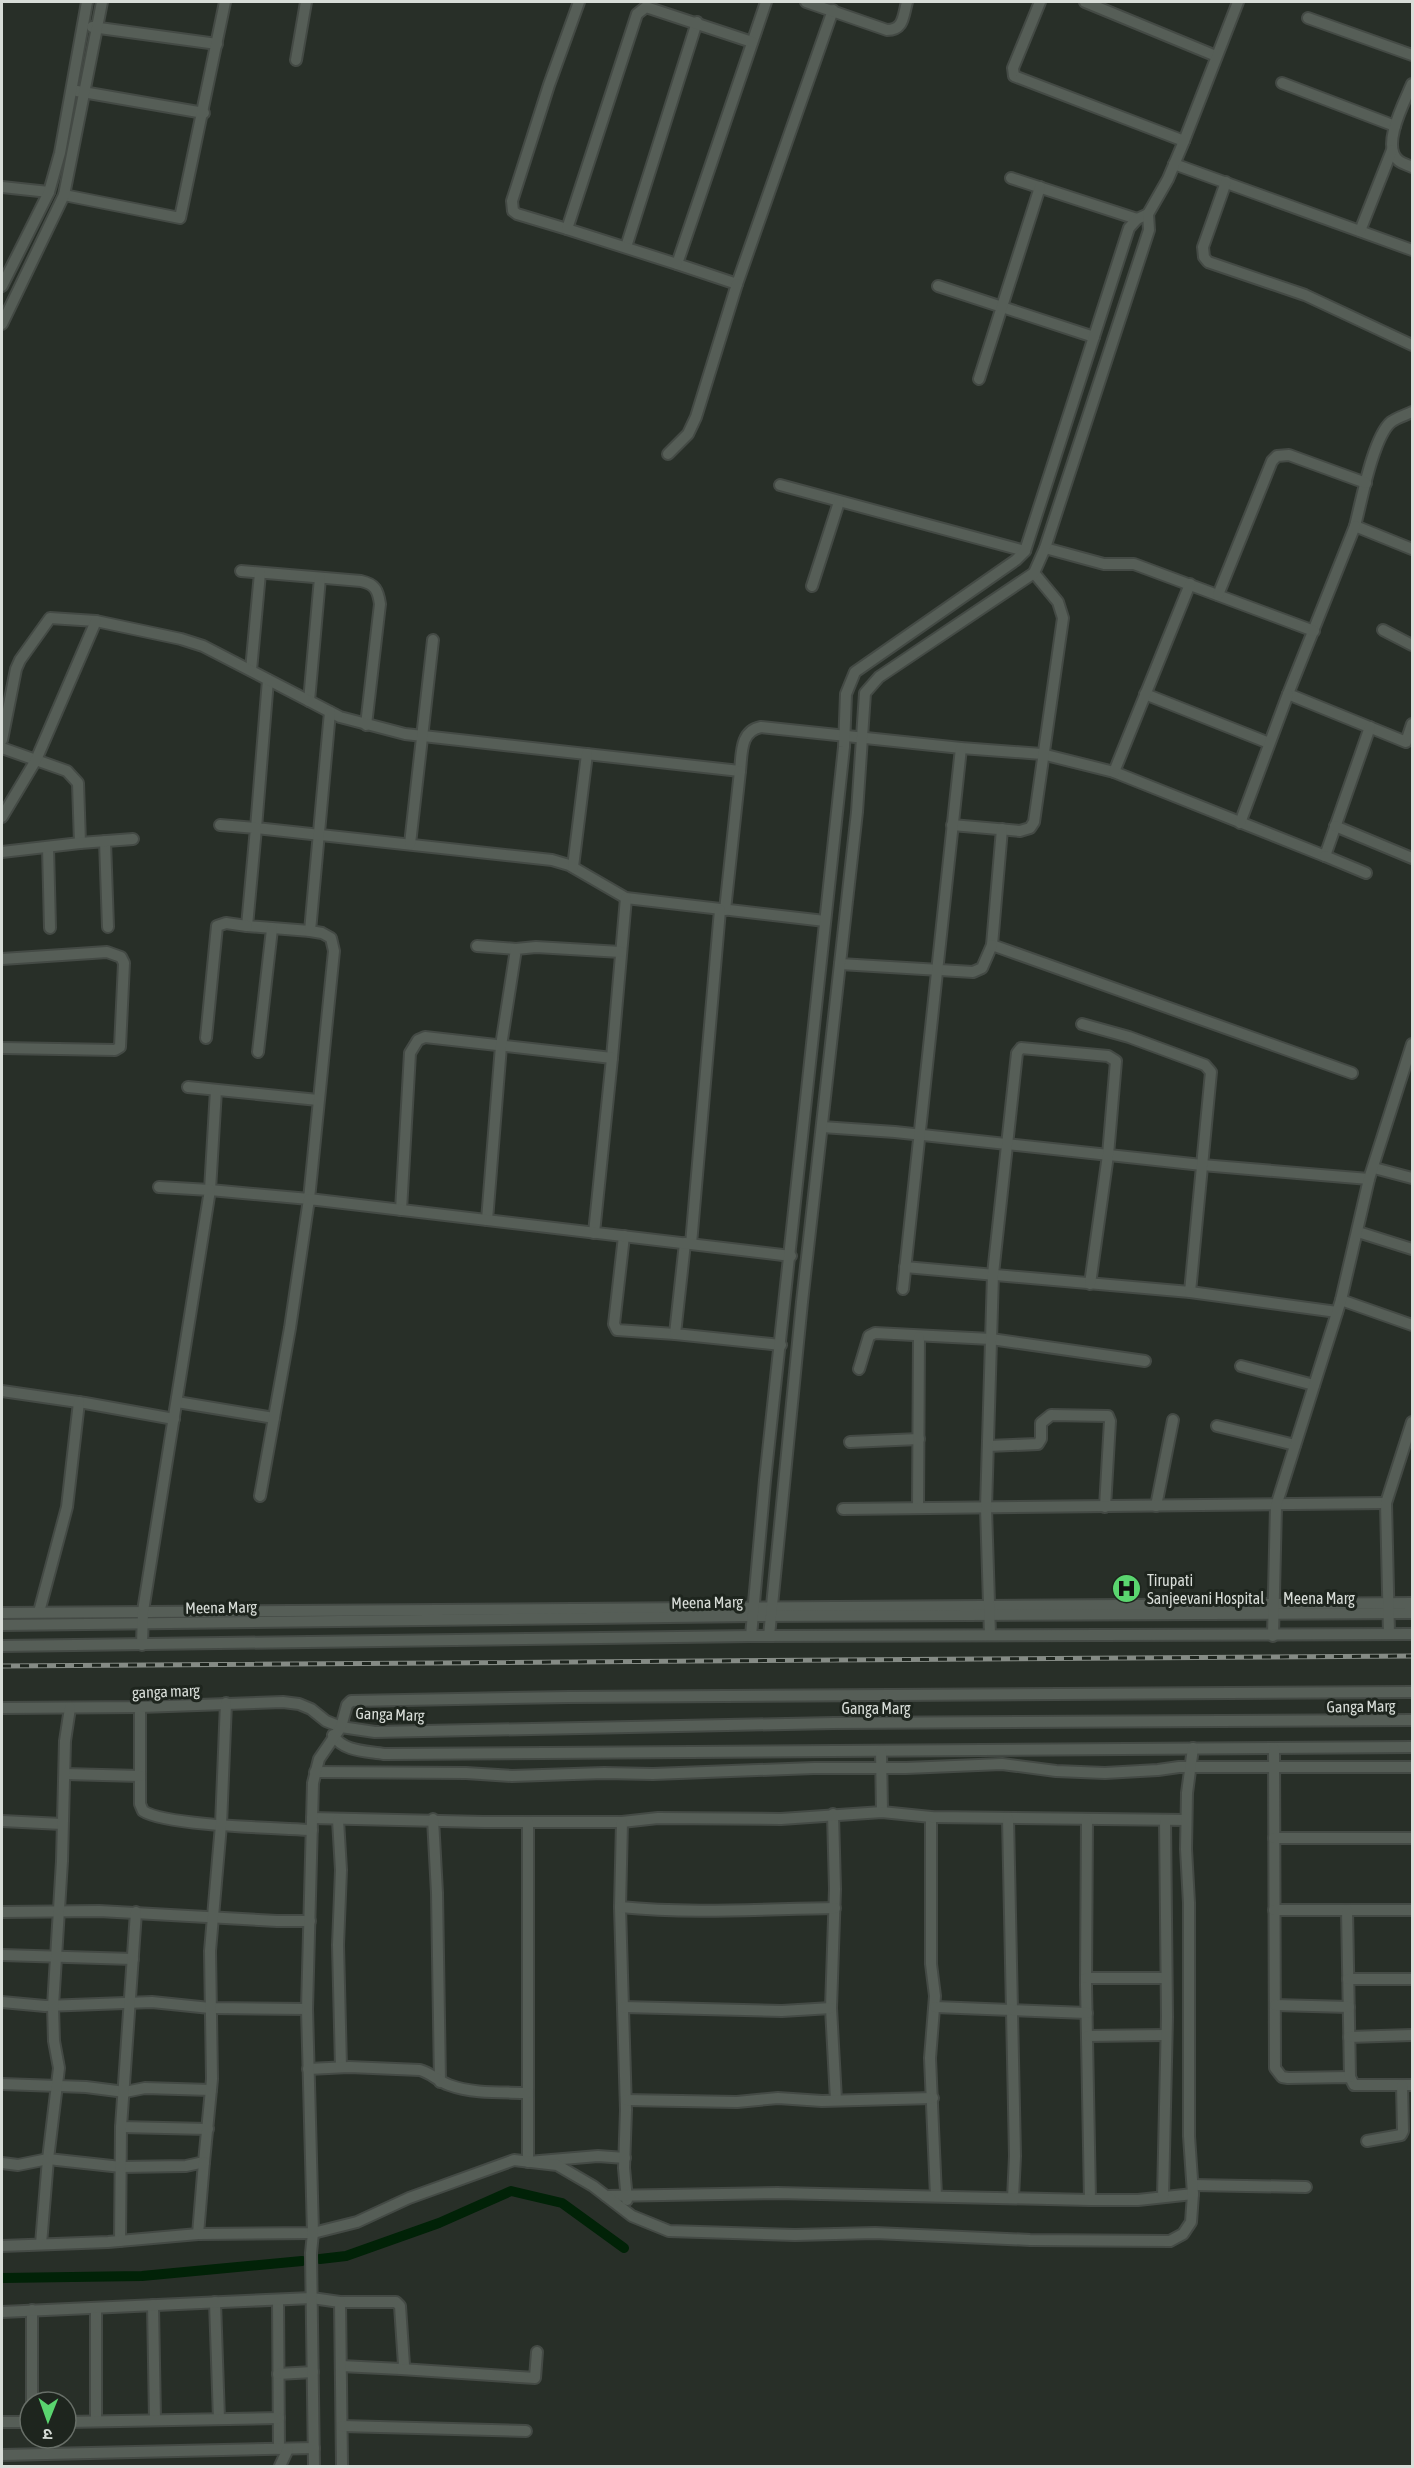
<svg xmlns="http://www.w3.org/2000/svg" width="1414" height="2468" font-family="'Asap Condensed','Noto Sans Devanagari',sans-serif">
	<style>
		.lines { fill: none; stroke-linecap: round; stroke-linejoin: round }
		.canal { stroke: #012207; stroke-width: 10 }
		.minor-casing { stroke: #444a45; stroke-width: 14 }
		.minor { stroke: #565e57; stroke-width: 10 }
		.rail-casing { stroke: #858b85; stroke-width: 5 }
		.rail { stroke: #1e251e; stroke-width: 3; stroke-dasharray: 9; stroke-linecap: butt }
		.labels { text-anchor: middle; stroke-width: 6; stroke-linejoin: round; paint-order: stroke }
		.poi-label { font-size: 16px; fill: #d8ddd8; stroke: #1e251e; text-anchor: start }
		.street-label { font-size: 16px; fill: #d8ddd8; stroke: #1e251e }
	</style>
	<rect width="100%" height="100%" fill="#282f28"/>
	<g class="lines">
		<!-- canal -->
		<g class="canal">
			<path d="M 320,2259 L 346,2256 L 439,2223 L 511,2191 L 562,2203 L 624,2248"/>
			<path d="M 2,2278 L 142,2276 L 302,2261"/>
		</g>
		<defs>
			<g id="minor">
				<path d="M 766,2 L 677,264 L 737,284 L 833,10"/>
				<path d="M 806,2 L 887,30 C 904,30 903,16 907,2"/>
				<path d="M 1040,2 L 1013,68 L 1014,76 L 1184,141"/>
				<path d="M 1085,2 L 1216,56"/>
				<path d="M 1308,18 L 1412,55"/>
				<path d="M 92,27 L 217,44"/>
				<path d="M 296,60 L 306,2"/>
				<path d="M 1282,83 L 1395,126"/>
				<path d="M 1412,84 C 1405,101 1380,147 1399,161 C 1403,164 1408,165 1412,167"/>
				<path d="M 77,91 L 204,113"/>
				<path d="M 1174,164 L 1412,250"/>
				<path d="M 1011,178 L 1137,219"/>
				<path d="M 1226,182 L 1203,247 L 1204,257 L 1208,262 L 1305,295 L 1412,345"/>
				<path d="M 2,187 L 49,192"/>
				<path d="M 64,195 L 180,218 L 225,2"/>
				<path d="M 567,229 L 517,214 L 513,211 L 512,201 L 549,85 L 579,2"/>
				<path d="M 1360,231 L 1392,150"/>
				<path d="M 626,247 L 697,22"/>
				<path d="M 677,264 L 567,229 L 637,14 L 646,7 L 752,42"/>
				<path d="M 2,286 L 49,192 L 60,153 L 87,2"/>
				<path d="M 938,286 L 1094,337"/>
				<path d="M 2,324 L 64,195 L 102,2"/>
				<path d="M 979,379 L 1040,187"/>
				<path d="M 1412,412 C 1406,415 1396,418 1391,422 C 1373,437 1361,503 1355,526 L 1412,549"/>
				<path d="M 668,454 L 688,434 L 696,417 L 737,284"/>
				<path d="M 780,485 L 1025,551"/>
				<path d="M 1355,526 L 1288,694 L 1406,742 L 1412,724"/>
				<path d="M 1045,548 L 1104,564 L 1134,564 L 1314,631"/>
				<path d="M 241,571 L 361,581 C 375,584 378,590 380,604 L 366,725"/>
				<path d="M 812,586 L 839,502"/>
				<path d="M 1218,595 L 1272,461 L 1277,456 L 1289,455 L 1366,483"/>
				<path d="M 1383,630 L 1412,645"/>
				<path d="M 251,670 L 260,573"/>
				<path d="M 268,680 L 256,828 L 552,860 L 569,865 L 626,898 L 825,921"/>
				<path d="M 1145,694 L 1269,743"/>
				<path d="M 309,701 L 320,578"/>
				<path d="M 2,740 L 16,669 L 20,660 L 50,618 L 96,621 L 181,639 L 203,646 L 340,717 L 405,734 L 740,771 C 742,753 740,731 761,727 L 961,748 L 1042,754 L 1114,772 L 1325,856 L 1370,727"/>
				<path d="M 2,748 L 67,771 L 78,783 L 80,843"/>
				<path d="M 1114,772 L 1190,584"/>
				<path d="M 2,817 L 36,760 L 96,621"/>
				<path d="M 1240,823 L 1288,694"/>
				<path d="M 220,825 L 256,828 L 247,926 L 310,931"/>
				<path d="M 952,825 L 1020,831 L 1030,828 L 1034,822 L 1063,618 L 1058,602 L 1034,573"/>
				<path d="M 1335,826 L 1412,858"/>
				<path d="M 1002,829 L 992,945 L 1352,1073"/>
				<path d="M 105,841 L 108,927"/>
				<path d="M 410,844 L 433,640"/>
				<path d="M 48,847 L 50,928"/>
				<path d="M 2,852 L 80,843 L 133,839"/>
				<path d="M 1325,856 L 1366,873"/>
				<path d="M 573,867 L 587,754"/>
				<path d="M 725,910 L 740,771"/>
				<path d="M 477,946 L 516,949"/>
				<path d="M 2,959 L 107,952 L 121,957 L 124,963 L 120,1047 L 115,1050 L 2,1048"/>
				<path d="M 840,964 L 973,972 L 982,968 L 992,945"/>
				<path d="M 206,1038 L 217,926 L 226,923 L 247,926"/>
				<path d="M 258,1052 L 272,929"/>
				<path d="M 612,1058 L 626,898"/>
				<path d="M 188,1087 L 318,1100"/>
				<path d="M 216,1090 L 210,1190 L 309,1199 L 334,951 L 331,938 L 322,933 L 310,931 L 330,712"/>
				<path d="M 822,1127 L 895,1132 L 1202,1165 L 1369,1179"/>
				<path d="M 1374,1168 L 1412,1178"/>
				<path d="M 401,1210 L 410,1053 L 418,1040 L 425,1037 L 612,1058 L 594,1233"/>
				<path d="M 487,1220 L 501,1046 L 516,949 L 536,947 L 621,952"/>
				<path d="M 1358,1232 L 1412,1249"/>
				<path d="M 624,1236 L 614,1324 L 617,1330 L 675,1334"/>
				<path d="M 685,1243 L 675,1334 L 781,1345"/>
				<path d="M 691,1244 L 720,910"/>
				<path d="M 905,1267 L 1190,1292 L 1211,1072 L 1205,1065 L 1129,1037 L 1082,1024"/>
				<path d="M 903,1289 L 961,748"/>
				<path d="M 1190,1292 L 1337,1312"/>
				<path d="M 1341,1300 L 1412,1325"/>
				<path d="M 1241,1366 L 1314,1385"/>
				<path d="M 859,1369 L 869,1336 L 875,1333 L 991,1339 L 1145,1361"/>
				<path d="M 2,1391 L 85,1403 L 174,1419"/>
				<path d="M 177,1402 L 274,1418"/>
				<path d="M 1217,1426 L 1295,1445"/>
				<path d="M 850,1442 L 919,1439"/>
				<path d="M 988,1446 L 1038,1444 L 1041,1439 L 1041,1423 L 1051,1415 L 1108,1416 L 1110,1421 L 1105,1507"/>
				<path d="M 260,1496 L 290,1328 L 309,1199 L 791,1256"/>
				<path d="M 1156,1506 L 1173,1420"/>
				<path d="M 918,1508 L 919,1337"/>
				<path d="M 843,1509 L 1386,1503"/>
				<path d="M 39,1612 L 67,1507 L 79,1402"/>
				<path d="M 2,1613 L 1412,1603"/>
				<path d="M 2,1625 L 752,1616 L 1412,1613"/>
				<path d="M 1389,1634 L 1386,1503 L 1412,1422"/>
				<path d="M 990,1635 L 986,1508 L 993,1274 L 1017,1053 L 1021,1048 L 1108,1056 L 1116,1061 L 1108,1155 L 1090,1284"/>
				<path d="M 751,1636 L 765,1480 L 844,747 L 846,694 L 855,672 L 1016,560 L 1025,551 L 1129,228 L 1137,219 L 1148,214"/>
				<path d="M 769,1636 L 802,1302 L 857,812 L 865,693 L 879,677 L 1034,573 L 1045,548 L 1149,230 L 1148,214 L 1168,179 L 1184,141 L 1238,2"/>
				<path d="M 1273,1636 L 1276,1506 L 1341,1300 L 1369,1179 L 1412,1044"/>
				<path d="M 142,1645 L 143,1611 L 210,1190 L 159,1187"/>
				<path d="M 2,1646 L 751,1636 L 1412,1634"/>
				<path d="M 140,1707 L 140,1804 L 143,1811 C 166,1826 279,1828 312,1830"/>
				<path d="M 2,1708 L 140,1707 L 283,1702 L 299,1704 L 311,1709 L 326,1721 L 341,1727 L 375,1732 L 834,1723 L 1412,1720"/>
				<path d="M 333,1735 C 343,1752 367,1751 384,1754 L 1412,1747"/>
				<path d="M 1274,1748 L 1275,2068 L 1282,2077 L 1288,2078 L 1350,2077 L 1354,2085 L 1412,2085"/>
				<path d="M 881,1751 L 882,1812"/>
				<path d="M 315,1772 L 466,1773 L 512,1776 L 604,1773 L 653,1774 L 814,1768 L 906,1768 L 1002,1764 L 1056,1771 L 1105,1773 L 1158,1770 L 1179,1767 L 1412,1767"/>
				<path d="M 65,1774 L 140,1776"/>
				<path d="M 833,1814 L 835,1889 L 831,2008 L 836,2100"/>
				<path d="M 931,1817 L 931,1964 L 935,1996 L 930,2058 L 936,2196"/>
				<path d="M 312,1818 L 484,1822 L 622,1822 L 658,1818 L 781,1819 L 882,1812 L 931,1817 L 1186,1820"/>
				<path d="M 1008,1818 L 1015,2156 L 1013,2198"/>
				<path d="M 433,1819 L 437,1893 L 440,2082"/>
				<path d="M 338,1820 L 341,1870 L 338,1945 L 341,2067"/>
				<path d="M 1087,1820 L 1086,1985 L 1090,2200"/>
				<path d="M 2,1821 L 62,1824"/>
				<path d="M 528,1822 L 528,2162 L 598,2156 L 625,2158"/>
				<path d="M 622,1822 L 620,1907 L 626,2110 L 624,2168 L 627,2200"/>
				<path d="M 1274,1838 L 1412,1838"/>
				<path d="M 620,1907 C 692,1914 762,1909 835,1908"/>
				<path d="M 1274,1910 L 1412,1910"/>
				<path d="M 1347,1910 L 1350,2077"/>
				<path d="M 2,1912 L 99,1911 L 277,1921 L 310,1921"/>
				<path d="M 2,1955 L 133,1959"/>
				<path d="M 1086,1978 L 1166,1978"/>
				<path d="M 1348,1979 L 1412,1979"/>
				<path d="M 2,2002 L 45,2006 L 152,2002 L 210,2008 L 307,2009"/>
				<path d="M 1275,2005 L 1349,2007"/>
				<path d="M 623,2007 L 782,2011 L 831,2008"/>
				<path d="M 935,2007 L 1087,2013"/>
				<path d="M 1088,2036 L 1166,2035"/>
				<path d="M 1349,2037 L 1412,2035"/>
				<path d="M 308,2069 L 349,2067 L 420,2070 C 431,2073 438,2081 449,2085 C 473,2094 502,2092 528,2093"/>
				<path d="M 2,2084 L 86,2087 L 125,2092 L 145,2088 L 211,2090"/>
				<path d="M 626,2100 L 737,2102 L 778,2098 L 822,2101 L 933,2098"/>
				<path d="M 121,2127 L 208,2129"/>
				<path d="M 1367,2141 L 1401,2135 L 1403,2131 L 1402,2085"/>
				<path d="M 2,2163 L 18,2165 L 48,2159 L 121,2167 L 186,2166 L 204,2162 L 212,2079 L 210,1951 L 221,1825 L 226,1703"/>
				<path d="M 1193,2185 L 1306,2187"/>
				<path d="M 606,2196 L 777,2193 L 1090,2200 L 1138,2200 L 1193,2194"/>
				<path d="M 1163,2197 L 1167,2017 L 1165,1820"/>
				<path d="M 198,2234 L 204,2162"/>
				<path d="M 120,2241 L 121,2127 L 136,1912"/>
				<path d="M 41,2244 L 48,2159 L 59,2068 L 54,2041 L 53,2006 L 62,1861 L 65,1741 L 70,1708"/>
				<path d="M 2,2246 L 108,2242 L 198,2234 L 313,2233 L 357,2222 L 409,2198 L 514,2160 L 557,2165 L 593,2186 L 632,2216 L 669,2231 L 795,2235 L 875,2233 L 1030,2240 L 1170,2241 L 1183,2234 L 1191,2222 L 1193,2194 L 1189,2136 L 1189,1903 L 1186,1849 L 1187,1793 L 1193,1748"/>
				<path d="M 278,2300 L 279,2449"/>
				<path d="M 215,2302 L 219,2419"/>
				<path d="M 340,2302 L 396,2302 L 400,2306 L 404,2365 L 401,2369 L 341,2366"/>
				<path d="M 153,2305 L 155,2420"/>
				<path d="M 96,2308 L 96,2421"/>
				<path d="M 32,2310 L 32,2402"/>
				<path d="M 2,2312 L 312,2298 L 340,2302 L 342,2466"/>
				<path d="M 401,2369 L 535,2378 L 537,2352"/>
				<path d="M 278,2374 L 313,2372"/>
				<path d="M 2,2422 L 30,2422"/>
				<path d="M 66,2422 L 279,2418"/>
				<path d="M 342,2426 L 526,2431"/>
				<path d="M 2,2455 L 314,2448"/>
				<path d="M 280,2466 L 288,2449"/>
				<path d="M 314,2466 L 311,2253 L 313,2233 L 307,2009 L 313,1783 L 319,1759 L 341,1727 L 347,1705 L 351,1701 L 569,1697 L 1412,1692"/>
			</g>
		</defs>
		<!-- minor casing -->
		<use href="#minor" class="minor-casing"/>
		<!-- minor -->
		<use href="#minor" class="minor"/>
		<defs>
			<path id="rail" d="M 2,1666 L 1412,1656"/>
		</defs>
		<!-- rail casing -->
		<use href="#rail" class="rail-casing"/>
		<!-- rail -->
		<use href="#rail" class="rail"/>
	</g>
	<!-- icons -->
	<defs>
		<symbol id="hospital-disc" viewBox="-11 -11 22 22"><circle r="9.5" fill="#5ad56f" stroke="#1e251e"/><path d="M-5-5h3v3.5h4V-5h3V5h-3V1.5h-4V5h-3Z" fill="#111"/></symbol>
	</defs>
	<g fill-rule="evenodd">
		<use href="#hospital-disc" x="1110" y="1572" width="33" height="33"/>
	</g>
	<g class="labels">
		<!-- poi labels -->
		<g class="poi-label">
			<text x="1147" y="1586">Tirupati<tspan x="1147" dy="18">Sanjeevani Hospital</tspan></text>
		</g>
		<!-- street labels -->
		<g class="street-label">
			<text x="1319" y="1604">Meena Marg</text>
			<text transform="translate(707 1602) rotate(-1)" y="6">Meena Marg</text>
			<text transform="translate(221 1607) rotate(-1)" y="6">Meena Marg</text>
			<text transform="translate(166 1691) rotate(-2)" y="6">ganga marg</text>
			<text transform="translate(1361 1706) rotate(-1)" y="6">Ganga Marg</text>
			<text x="876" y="1714">Ganga Marg</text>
			<text transform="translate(390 1714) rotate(2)" y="6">Ganga Marg</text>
		</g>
	</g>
	<!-- border -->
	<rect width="1414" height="2468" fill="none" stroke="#d8ddd8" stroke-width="6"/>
	<!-- north arrow -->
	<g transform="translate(48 2420) rotate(181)"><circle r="28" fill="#1e251e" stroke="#686f68" stroke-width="1.5"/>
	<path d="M0-4.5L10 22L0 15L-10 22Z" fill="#5ad56f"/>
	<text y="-9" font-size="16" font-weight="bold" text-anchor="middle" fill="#d8ddd8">उ</text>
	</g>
</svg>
